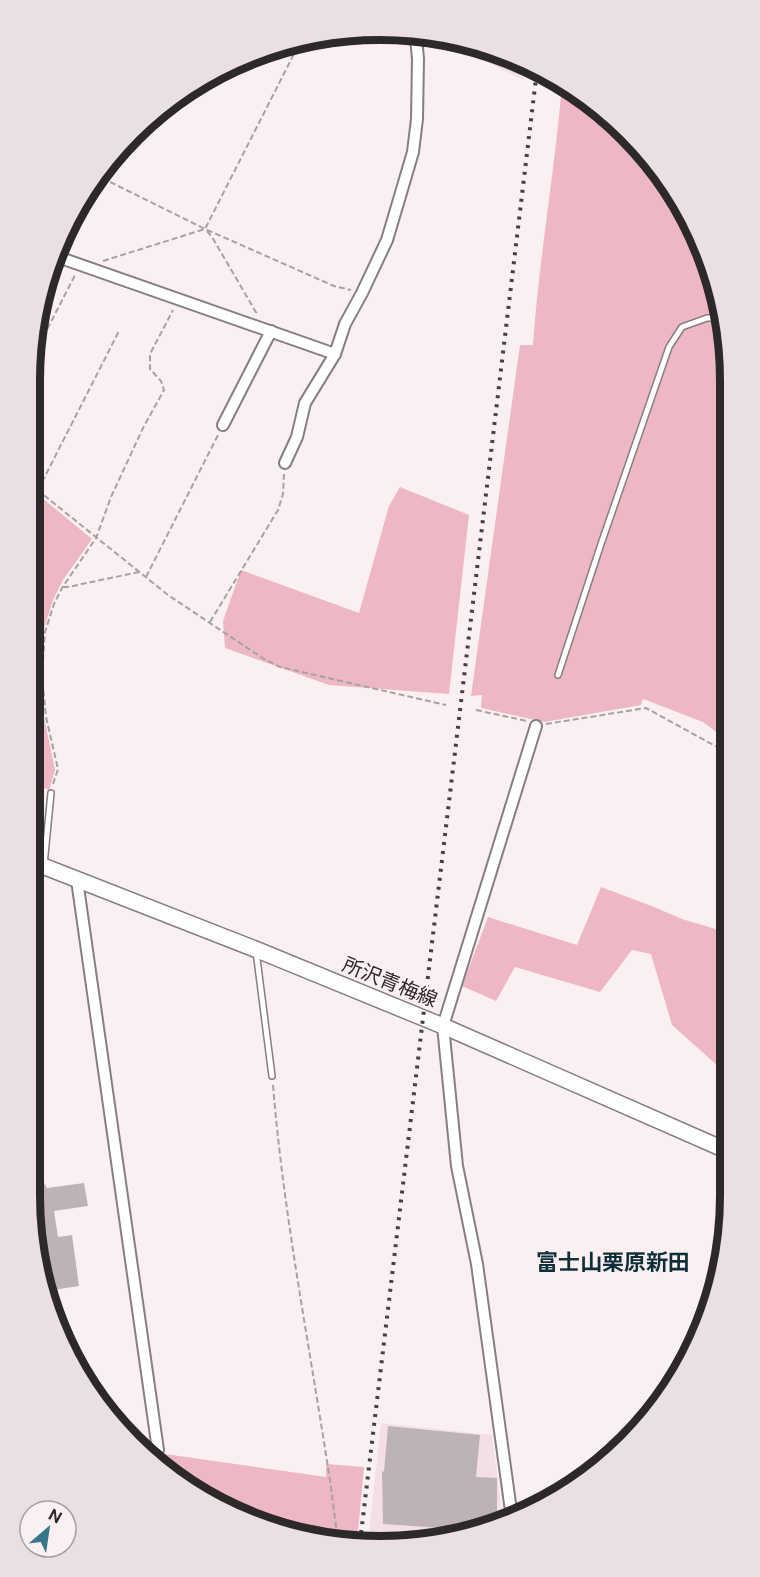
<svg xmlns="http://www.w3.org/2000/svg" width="760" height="1577" font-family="'Public Sans','Noto Sans JP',sans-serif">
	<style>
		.built { fill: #f3e0e5 }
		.green { fill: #edb7c4 }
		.building { fill: #bdb3b5 }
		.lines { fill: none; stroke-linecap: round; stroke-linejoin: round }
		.service-casing { stroke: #877e80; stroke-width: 8 }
		.minor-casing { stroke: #877e80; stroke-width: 14 }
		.secondary-casing { stroke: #877e80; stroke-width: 18 }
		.path { stroke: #a8a1a2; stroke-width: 2; stroke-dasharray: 6 3; stroke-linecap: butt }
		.service { stroke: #fff; stroke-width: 5 }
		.minor { stroke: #fff; stroke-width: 10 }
		.secondary { stroke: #fff; stroke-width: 15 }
		.rail { stroke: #454142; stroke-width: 4; stroke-dasharray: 3 6; stroke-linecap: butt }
		.labels { text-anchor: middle; stroke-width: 4.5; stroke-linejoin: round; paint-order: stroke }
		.street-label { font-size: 20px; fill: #2d292a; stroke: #faf0f2 }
		.quarter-label { font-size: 22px; font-weight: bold; fill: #102f39; stroke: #faf0f2 }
		.rim { fill: none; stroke: #2d292a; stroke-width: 8 }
	</style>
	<rect width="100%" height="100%" fill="#faf0f2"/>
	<!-- built -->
	<g class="built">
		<path d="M 450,44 L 514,57 L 525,63 L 523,80 Z"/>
		<path d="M 381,1423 L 492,1435 L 503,1520 L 425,1544 L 368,1542 Z"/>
	</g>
	<!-- green -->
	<g class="green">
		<path d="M 562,84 L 593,103 L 658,167 L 703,246 L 727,334 L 728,741 L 703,722 L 643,699 L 641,705 L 544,722 L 481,708 L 482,695 L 471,696 L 520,345 L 533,345 C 539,257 555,171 562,84 Z"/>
		<path d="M 400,487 L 469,515 L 449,694 L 329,685 L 225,648 L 223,621 L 241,570 L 359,613 L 389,506 Z"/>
		<path d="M 30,488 L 92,539 L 63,580 L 53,600 L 43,632 L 40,674 L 44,717 L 55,770 L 49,790 L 30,782 Z"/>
		<path d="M 601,887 L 654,907 L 682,919 L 729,933 L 729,1028 L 719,1067 L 672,1025 L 651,954 L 632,950 L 600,992 L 515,967 L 496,1001 L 462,986 L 488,917 L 577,945 Z"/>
		<path d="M 165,1454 L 326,1477 L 326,1464 L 364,1467 L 357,1542 L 311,1540 L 186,1488 L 168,1472 Z"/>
	</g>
	<!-- building -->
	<g class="building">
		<path d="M 30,808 L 40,811 L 34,839 L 30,839 Z"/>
		<path d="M 42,1179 L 47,1188 L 84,1183 L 88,1206 L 54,1211 L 58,1237 L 72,1235 L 79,1286 L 46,1291 L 30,1197 L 30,1180 Z"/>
		<path d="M 388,1426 L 480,1435 L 476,1477 L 497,1478 L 497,1522 L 470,1530 L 383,1524 L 382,1471 L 384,1472 Z"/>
	</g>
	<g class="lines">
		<defs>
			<g id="service">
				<path d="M 558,675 L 601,544 L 669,347 L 682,327 L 707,318 L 723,318"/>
				<path d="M 44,865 L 51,793"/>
				<path d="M 256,951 L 272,1076"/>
			</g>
			<g id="minor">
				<path d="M 55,256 L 335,354"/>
				<path d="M 223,425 L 271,331"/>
				<path d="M 285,463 L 297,437 L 305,403 L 335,354 L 345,324 L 362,293 L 387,240 L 398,203 L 413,152 L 417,119 L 418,59 L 416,37"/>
				<path d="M 77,880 L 158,1450"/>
				<path d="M 512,1518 L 477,1264 L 457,1166 L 443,1026 L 536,726"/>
			</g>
			<path id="secondary" d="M 30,861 L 255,949 L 443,1026 L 730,1152"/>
		</defs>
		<!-- service casing -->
		<use href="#service" class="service-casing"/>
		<!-- minor casing -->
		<use href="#minor" class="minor-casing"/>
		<!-- secondary casing -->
		<use href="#secondary" class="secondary-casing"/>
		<!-- path -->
		<g class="path">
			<path d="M 102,178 L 205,229 L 334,286 L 351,290"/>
			<path d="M 207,231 L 212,237 L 257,314"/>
			<path d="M 103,261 L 205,229 L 298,46"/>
			<path d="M 35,353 L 75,275"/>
			<path d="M 30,484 L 168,595 L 264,659 L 280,667 L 446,705"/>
			<path d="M 38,490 L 119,331"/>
			<path d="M 146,577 L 218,435"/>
			<path d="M 63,587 L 68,587 L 139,572"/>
			<path d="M 210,622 L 278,510 L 283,494 L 284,474"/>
			<path d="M 476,710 L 527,721"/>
			<path d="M 546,724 L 646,708 L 728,753"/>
			<path d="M 53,784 L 58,769 L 46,717 L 42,675 L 45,632 L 54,604 L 62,588 L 96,538 L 111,497 L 143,428 L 164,390 L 161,381 L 150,369 L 150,354 L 173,310"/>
			<path d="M 273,1085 C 283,1209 307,1332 326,1455 C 331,1484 334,1513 338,1541"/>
		</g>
		<!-- service -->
		<use href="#service" class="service"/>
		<!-- minor -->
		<use href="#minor" class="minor"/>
		<!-- secondary -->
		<use href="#secondary" class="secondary"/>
		<!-- rail -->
		<path class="rail" d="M 360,1542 L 537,70"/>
	</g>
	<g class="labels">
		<!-- street labels -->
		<g class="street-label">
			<text transform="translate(390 982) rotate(22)" y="7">所沢青梅線</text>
		</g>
		<!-- quarter labels -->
		<g class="quarter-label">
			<text x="613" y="1270">富士山栗原新田</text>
		</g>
	</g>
	<!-- crop -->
	<path d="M0 0H760V1577H0ZM380 40H380A340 340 0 0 1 720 380V1196A340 340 0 0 1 380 1536H380A340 340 0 0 1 40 1196V380A340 340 0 0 1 380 40Z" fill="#eae0e2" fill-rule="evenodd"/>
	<path class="rim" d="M380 40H380A340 340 0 0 1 720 380V1196A340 340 0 0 1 380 1536H380A340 340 0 0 1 40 1196V380A340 340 0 0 1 380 40Z"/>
	<!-- north arrow -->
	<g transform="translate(48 1529) rotate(29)"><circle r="28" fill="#faf0f2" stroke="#a8a0a2" stroke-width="1.5"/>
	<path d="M0-4.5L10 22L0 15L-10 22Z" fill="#357689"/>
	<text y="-9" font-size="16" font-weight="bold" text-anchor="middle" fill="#2d292a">N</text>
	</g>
</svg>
